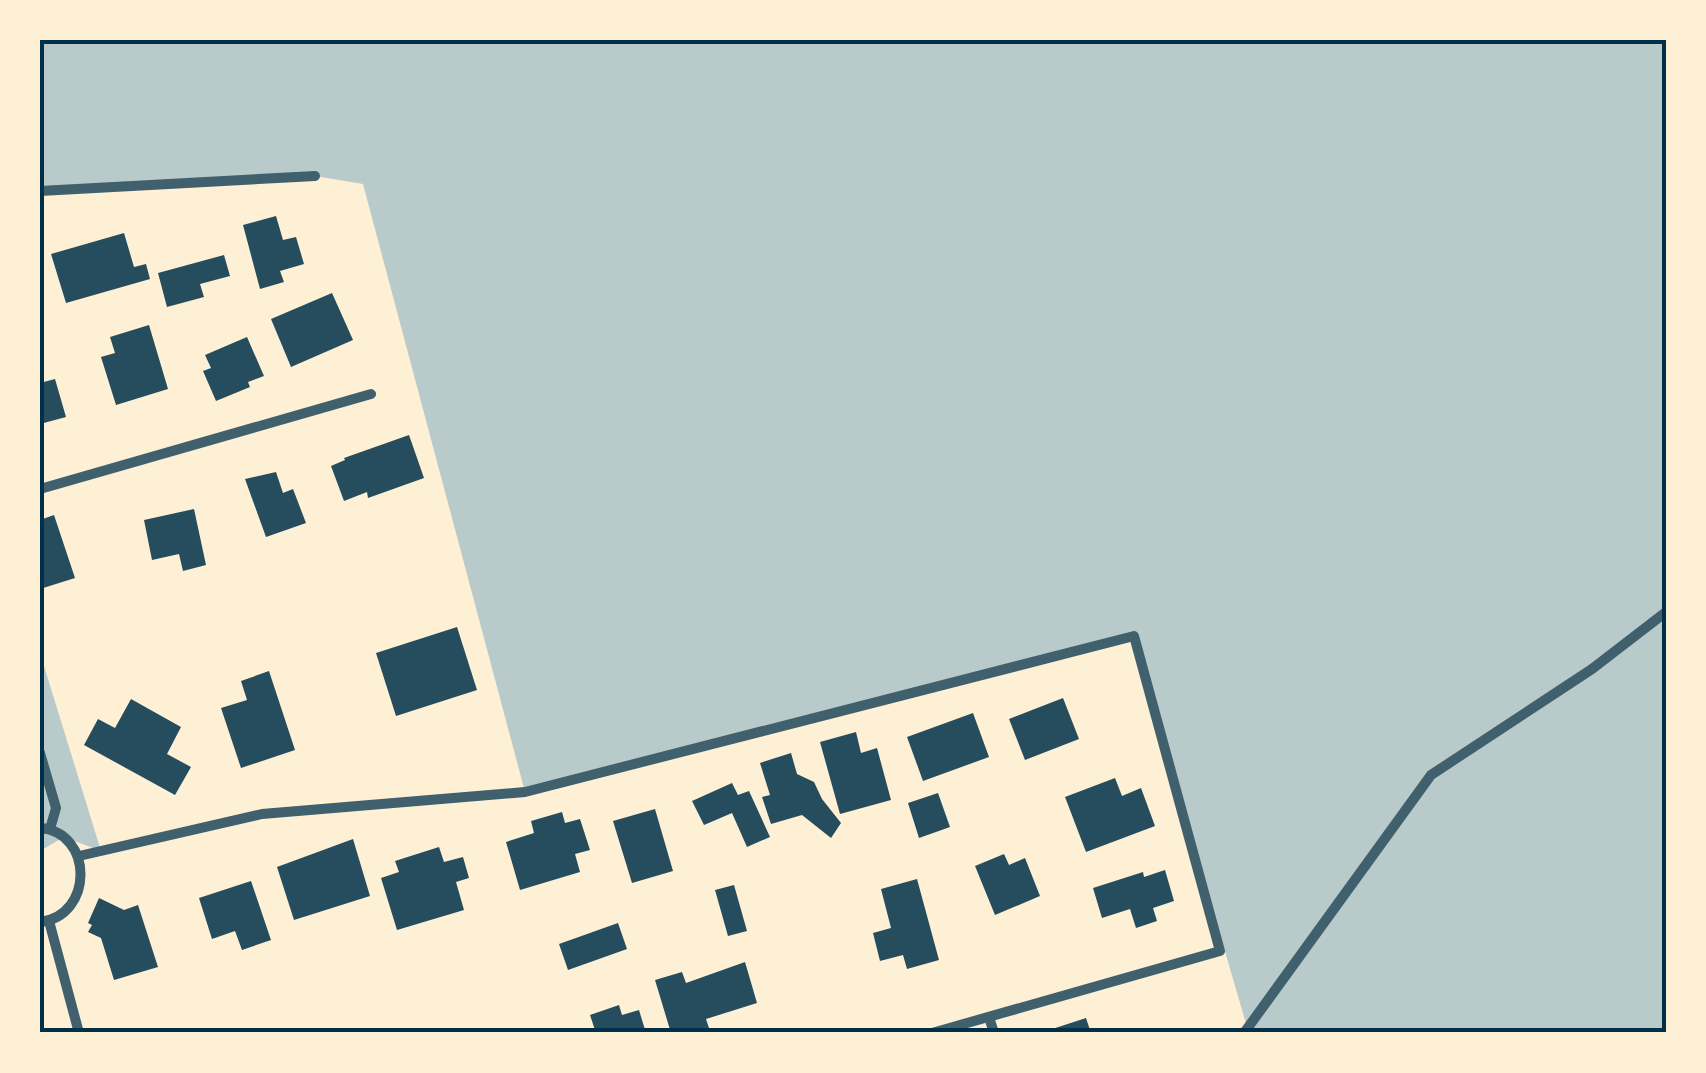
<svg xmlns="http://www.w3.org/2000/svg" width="1706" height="1073" font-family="Inter,sans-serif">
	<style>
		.green { fill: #b9caca }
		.building { fill: #264d5e }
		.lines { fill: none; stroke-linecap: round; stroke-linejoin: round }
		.minor { stroke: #3f606c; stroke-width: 10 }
		.neatline { fill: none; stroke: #003049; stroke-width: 4 }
	</style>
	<rect width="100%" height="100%" fill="#fdf0d5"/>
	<!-- green -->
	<g class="green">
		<path d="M 40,40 L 1666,40 L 1666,1033 L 1244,1033 L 1247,1027 L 1133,636 L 525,792 L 363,184 L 315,176 L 40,191 Z"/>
		<path d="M 40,653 L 101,851 L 64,837 L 40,851 Z"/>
	</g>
	<!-- building -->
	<g class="building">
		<path d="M 276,216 L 283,240 L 296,237 L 304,264 L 280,271 L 284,282 L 260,289 L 243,225 Z"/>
		<path d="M 124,233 L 134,267 L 146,264 L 150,279 L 66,303 L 51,254 Z"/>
		<path d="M 224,255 L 230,276 L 200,284 L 204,297 L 167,307 L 158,273 Z"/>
		<path d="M 332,293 L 353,340 L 291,367 L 271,319 Z"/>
		<path d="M 149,325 L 168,389 L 116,405 L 101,357 L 115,353 L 110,337 Z"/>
		<path d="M 247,337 L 264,376 L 248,382 L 250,387 L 216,401 L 203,371 L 211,368 L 205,355 Z"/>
		<path d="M 55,379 L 66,417 L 40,424 L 40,383 Z"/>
		<path d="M 409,435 L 424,478 L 368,498 L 367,492 L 344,501 L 331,466 L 345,460 L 344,458 Z"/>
		<path d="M 276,472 L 283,493 L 293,489 L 306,523 L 266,537 L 245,479 Z"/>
		<path d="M 194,509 L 206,565 L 183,571 L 179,554 L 152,560 L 144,520 Z"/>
		<path d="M 54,515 L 75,578 L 40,589 L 40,520 Z"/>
		<path d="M 457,627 L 477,690 L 396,716 L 376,653 Z"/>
		<path d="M 269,671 L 295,750 L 241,768 L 221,708 L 247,700 L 241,681 Z"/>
		<path d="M 1063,698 L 1079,739 L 1025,760 L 1009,719 Z"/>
		<path d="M 131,699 L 181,727 L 167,754 L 191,767 L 175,795 L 84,745 L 98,719 L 115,728 Z"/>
		<path d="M 973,713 L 989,757 L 923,781 L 907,737 Z"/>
		<path d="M 856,732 L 861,753 L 877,748 L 891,800 L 840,814 L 820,742 Z"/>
		<path d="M 791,753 L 797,774 L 814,782 L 822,799 L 841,823 L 831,838 L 802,815 L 771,824 L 762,797 L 770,795 L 760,763 Z"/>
		<path d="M 1115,778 L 1122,796 L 1141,788 L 1155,826 L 1086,852 L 1065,797 Z"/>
		<path d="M 732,783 L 738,795 L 749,791 L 770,837 L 747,847 L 732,813 L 704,825 L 692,801 Z"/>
		<path d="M 938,793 L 950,827 L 919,838 L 908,803 Z"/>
		<path d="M 655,809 L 673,871 L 632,883 L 613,821 Z"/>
		<path d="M 562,812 L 565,823 L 580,819 L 590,850 L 575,854 L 580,872 L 520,890 L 506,842 L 534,833 L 531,821 Z"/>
		<path d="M 353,839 L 370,896 L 294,920 L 277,867 Z"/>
		<path d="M 439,847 L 444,862 L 463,857 L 469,878 L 456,882 L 464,910 L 397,930 L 381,878 L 399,872 L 395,861 Z"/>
		<path d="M 1004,854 L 1009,865 L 1025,858 L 1040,896 L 995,915 L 975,866 Z"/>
		<path d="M 1165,870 L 1174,901 L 1153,908 L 1157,921 L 1136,928 L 1130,909 L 1102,918 L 1093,888 L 1143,872 L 1144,877 Z"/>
		<path d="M 917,879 L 939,960 L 907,969 L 903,955 L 880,961 L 873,933 L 891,928 L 881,889 Z"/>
		<path d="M 251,881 L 271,940 L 242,950 L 235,931 L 212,939 L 199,898 Z"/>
		<path d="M 734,885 L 747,931 L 728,936 L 715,890 Z"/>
		<path d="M 99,898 L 124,910 L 138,905 L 158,967 L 114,980 L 101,938 L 88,932 L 92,925 L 88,923 Z"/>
		<path d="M 618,923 L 627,949 L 568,970 L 559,944 Z"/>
		<path d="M 745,962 L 757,1003 L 706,1019 L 709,1028 L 693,1033 L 671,1033 L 655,980 L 682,972 L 686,983 Z"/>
		<path d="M 619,1005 L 622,1015 L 639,1010 L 646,1033 L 596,1033 L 590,1015 Z"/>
		<path d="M 1086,1018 L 1091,1033 L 1043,1033 L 1043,1032 Z"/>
	</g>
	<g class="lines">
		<!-- minor -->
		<g class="minor">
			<path d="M 40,191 L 315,176"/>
			<path d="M 40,489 L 371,394"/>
			<path d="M 40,753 L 56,808 L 50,829"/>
			<path d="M 40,828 C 94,832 94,916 40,922"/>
			<path d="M 79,856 L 262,814 L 525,792 L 1134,636 L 1220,951 L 932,1033"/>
			<path d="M 49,921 L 79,1033"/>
			<path d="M 989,1017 L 994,1033"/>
			<path d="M 1244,1033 L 1431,775 L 1592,669 L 1666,612"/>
		</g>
	</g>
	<!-- border -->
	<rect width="1706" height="1073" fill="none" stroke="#fdf0d5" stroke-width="85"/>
	<rect x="42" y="42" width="1622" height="988" class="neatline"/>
</svg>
